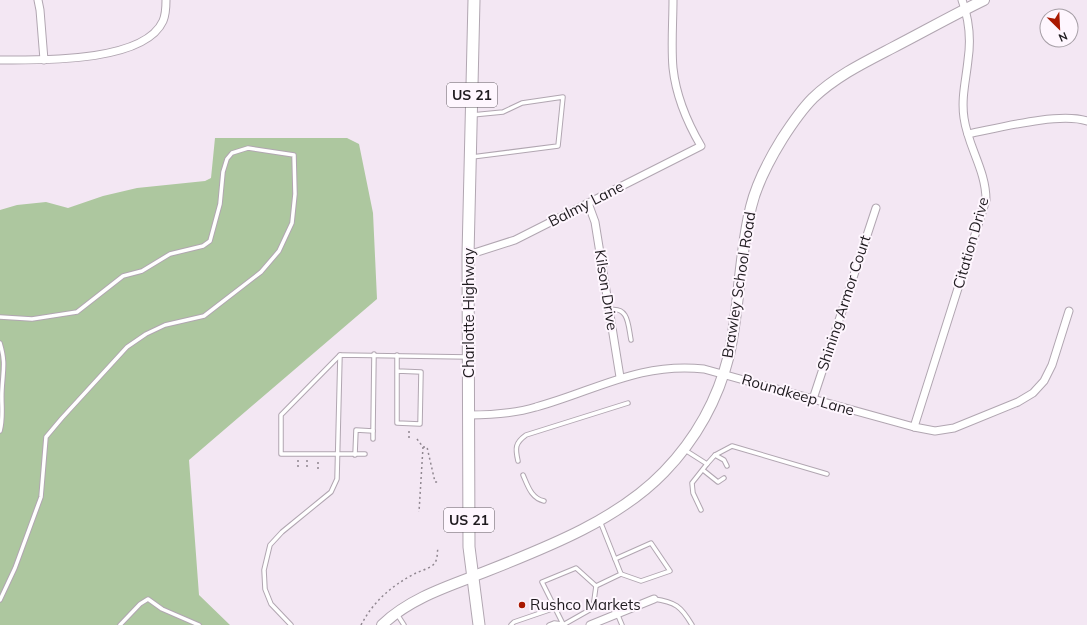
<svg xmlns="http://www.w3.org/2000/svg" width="1087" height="625" font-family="Mulish,sans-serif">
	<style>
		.green { fill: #adc79f }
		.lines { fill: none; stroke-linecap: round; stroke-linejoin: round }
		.lane-casing { stroke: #b1a6b1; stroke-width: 5.5 }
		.street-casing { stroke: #b1a6b1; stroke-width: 9 }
		.secondary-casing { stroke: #b1a6b1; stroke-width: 12 }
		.primary-casing { stroke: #b1a6b1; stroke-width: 13 }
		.path { stroke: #908790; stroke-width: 1.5; stroke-dasharray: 2 3; stroke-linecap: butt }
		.lane { stroke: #fff; stroke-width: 3.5 }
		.street { stroke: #fff; stroke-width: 7 }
		.secondary { stroke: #fff; stroke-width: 10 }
		.primary { stroke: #fff; stroke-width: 11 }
		.poi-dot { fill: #a91901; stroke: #fef6fe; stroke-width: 1.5 }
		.labels { text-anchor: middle; stroke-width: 4; stroke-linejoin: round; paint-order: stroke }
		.shield { fill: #fef6fe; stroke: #625d62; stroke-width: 1 }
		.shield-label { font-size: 14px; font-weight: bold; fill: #1f1b1f }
		.street-label { font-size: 15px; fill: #1f1b1f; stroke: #fef6fe }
		.poi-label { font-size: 15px; fill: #1f1b1f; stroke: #fef6fe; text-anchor: start }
	</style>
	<rect width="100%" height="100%" fill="#f3e7f3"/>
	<!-- green -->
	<path class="green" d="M 215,138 L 347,138 L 359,144 L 373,213 L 377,299 L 189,460 L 199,595 L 230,625 L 0,625 L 0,210 L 17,205 L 46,202 L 68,208 L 103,196 L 137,188 L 205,181 L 211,178 Z"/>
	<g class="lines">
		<defs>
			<g id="lane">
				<path d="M 472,157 L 558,146 L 563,97 L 522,103 L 503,112 L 472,115"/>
				<path d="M 609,310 C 629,306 628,325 631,340"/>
				<path d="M 0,317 L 32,319 L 77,312 L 123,276 L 142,271 L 170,254 L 203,246 L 210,241 L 220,204 L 223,172 L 227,159 L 232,153 L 248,148 L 294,155 L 295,194 L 292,223 L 279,251 L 261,272 L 204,316 L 165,325 L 146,334 L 127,347 L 62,418 L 46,437 L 41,497 L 15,568 L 0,600"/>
				<path d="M 0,343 C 6,363 3,370 2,390 C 1,404 4,417 0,431"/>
				<path d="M 397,371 L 421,372 L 420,424 L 397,423 L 397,355"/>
				<path d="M 373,431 L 373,439"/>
				<path d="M 685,450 L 707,464 L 692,483 L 693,493 L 701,510"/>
				<path d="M 365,454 L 281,454 L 281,415 L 340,355 L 468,357"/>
				<path d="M 355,455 L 356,430 L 373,431 L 374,354"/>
				<path d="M 715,455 L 724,460 L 727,466"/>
				<path d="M 518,461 C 515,448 515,443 526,435 L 628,403"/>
				<path d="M 707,464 L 715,455 L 732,446 L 827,474"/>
				<path d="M 703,470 L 718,482 L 724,478"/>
				<path d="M 523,475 C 528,486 531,498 544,501"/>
				<path d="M 600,521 L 621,574"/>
				<path d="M 654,599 C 675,602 681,606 692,625"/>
				<path d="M 617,613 L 622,625"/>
				<path d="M 397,614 L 404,625"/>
				<path d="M 563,624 L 542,582 L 576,568 L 596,586"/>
				<path d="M 120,625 L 140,604 L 148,599 L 162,609 L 199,625"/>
				<path d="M 291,625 L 271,604 L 265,589 L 264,570 L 270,545 L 282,532 L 331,492 L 337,479 L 340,355"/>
				<path d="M 511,625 L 514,622 L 555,608"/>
				<path d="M 549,625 L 554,623 L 563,624"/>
				<path d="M 563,625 L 593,608 L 596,586 L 621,574 L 641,581 L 670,571 L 651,543 L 615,559"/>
			</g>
			<g id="street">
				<path d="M 38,0 L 40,10 L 44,60"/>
				<path d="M 0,60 C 39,60 144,63 163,21 C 166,14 166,7 166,0"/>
				<path d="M 968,134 C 999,128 1059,112 1087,121"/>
				<path d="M 588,203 L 595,222 L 620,377"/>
				<path d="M 468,255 L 515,240 L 701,146 C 687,122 676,96 673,68 C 671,46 673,22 673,0"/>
				<path d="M 813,399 L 876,208"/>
				<path d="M 469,415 C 492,415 513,414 536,407 C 595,391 639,362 704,369 L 914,427 L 935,431 L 954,428 L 1018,402 L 1033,393 L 1044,381 L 1052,365 L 1069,311"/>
				<path d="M 914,427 L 986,200 C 986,170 968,147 964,118 C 961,98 966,80 968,60 C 971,40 969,19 962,0"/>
				<path d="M 590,625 L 654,599"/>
			</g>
			<path id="secondary" d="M 382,625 C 407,601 440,589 472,577 C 537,551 615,523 664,472 C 696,439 718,399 729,355 C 740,306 739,255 751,207 C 757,182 769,160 782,139 C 791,125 801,110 813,98 C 836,76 865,62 892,48 C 923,32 953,15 984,0"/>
			<path id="primary" d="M 474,0 L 468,255 L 469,547 L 479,625"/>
		</defs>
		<!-- lane casing -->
		<use href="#lane" class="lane-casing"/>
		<!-- street casing -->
		<use href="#street" class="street-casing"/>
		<!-- secondary casing -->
		<use href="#secondary" class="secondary-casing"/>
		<!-- primary casing -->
		<use href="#primary" class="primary-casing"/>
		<!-- path -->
		<g class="path">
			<path d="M 409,438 L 409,430"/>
			<path d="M 417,439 L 423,447 L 419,512"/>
			<path d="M 423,447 L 427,447 L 435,482 L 438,482"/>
			<path d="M 298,460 L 298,468"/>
			<path d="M 307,460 L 307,468"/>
			<path d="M 318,469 L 318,460"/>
			<path d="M 361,625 C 374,601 390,587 414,574 C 420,571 428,569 433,565 C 438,561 437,553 438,547"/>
		</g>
		<!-- lane -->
		<use href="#lane" class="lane"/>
		<!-- street -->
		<use href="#street" class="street"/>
		<!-- secondary -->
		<use href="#secondary" class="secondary"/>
		<!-- primary -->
		<use href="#primary" class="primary"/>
	</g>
	<!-- markers -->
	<circle class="poi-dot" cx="522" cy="605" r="4"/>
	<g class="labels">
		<!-- shield labels -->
		<g class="shield">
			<rect x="447" y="83" width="50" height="24" rx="3"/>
			<rect x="444" y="508" width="50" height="24" rx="3"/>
		</g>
		<g class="shield-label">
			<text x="472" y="100">US 21</text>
			<text x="469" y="525">US 21</text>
		</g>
		<!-- street labels -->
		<g class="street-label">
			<text transform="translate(586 204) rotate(-27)" y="5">Balmy Lane</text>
			<text transform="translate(971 243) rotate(-74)" y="5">Citation Drive</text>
			<text transform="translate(739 285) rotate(-81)" y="5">Brawley School Road</text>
			<text transform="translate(606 290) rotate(81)" y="5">Kilson Drive</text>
			<text transform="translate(844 303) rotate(-72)" y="5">Shining Armor Court</text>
			<text transform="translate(469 313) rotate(-90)" y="5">Charlotte Highway</text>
			<text transform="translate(798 395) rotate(16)" y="5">Roundkeep Lane</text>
		</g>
		<!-- poi labels -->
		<g class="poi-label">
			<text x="530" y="610">Rushco Markets</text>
		</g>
	</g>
	<!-- north arrow -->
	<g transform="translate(1059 28) rotate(156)"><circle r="19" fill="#fef6fe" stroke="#a59ea5"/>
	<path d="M0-3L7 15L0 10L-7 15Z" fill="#a91901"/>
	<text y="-6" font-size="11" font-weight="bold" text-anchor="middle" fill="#1f1b1f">N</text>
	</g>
</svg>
